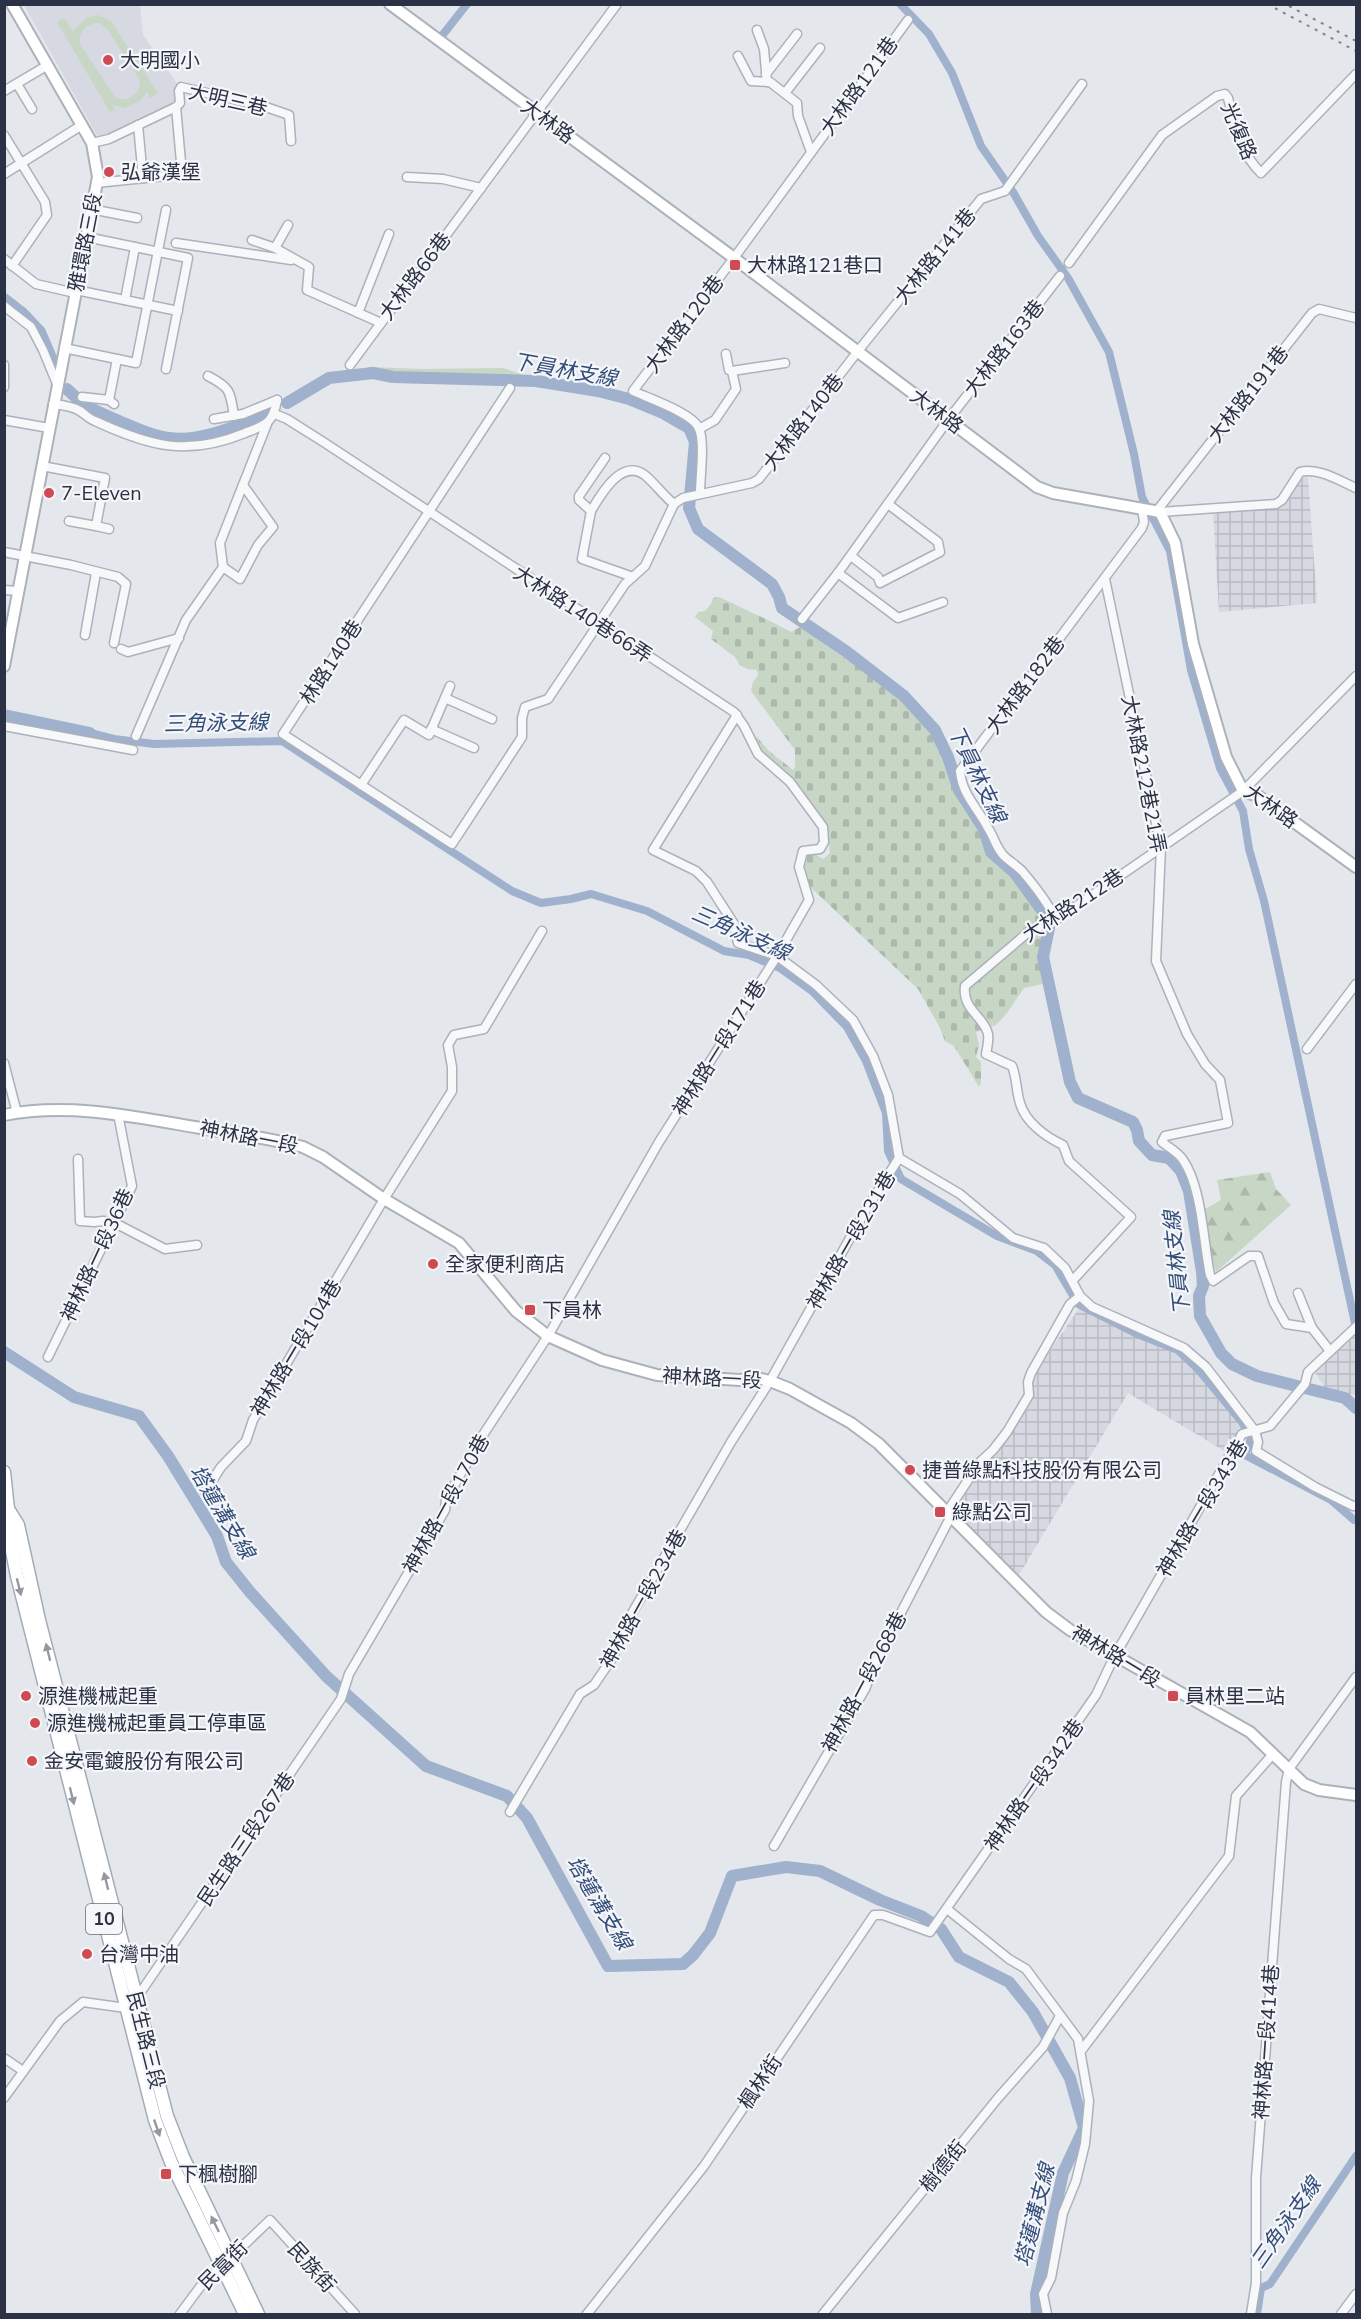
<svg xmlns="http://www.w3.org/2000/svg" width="1361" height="2319" font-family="'Nunito Sans','Noto Sans TC',sans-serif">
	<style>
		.built { fill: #d6d9e1 }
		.industrial { fill: url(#industrial-grid) }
		.green { fill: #c8d6c5; fill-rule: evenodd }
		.forest { fill: url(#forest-firs) }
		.cemetery { fill: url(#cemetery-stones) }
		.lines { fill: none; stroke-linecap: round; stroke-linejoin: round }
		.canal { stroke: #9fb1cc; stroke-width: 8 }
		.river { stroke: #9fb1cc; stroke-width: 12 }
		.street-casing { stroke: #acb1ba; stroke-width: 11 }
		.secondary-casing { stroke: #acb1ba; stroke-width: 14 }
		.primary-casing { stroke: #a3aab8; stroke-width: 15 }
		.street { stroke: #f7f8fa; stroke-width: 8 }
		.secondary { stroke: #fff; stroke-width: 10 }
		.primary { stroke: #fff; stroke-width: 12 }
		.rail { stroke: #7d8496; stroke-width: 2; stroke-dasharray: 3 6; stroke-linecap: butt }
		.oneway { fill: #9598a2 }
		.poi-dot { fill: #d04a53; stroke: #f4f6f9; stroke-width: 2 }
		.labels { text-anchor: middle; stroke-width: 4.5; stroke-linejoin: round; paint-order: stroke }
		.shield { fill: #f4f6f9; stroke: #676d7b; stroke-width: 1.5 }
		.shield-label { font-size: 18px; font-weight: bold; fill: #2b3245 }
		.poi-label { font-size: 20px; fill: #2b3245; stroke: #f4f6f9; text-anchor: start }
		.street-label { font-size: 20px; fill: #2b3245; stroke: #f4f6f9 }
		.water-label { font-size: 21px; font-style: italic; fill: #344e7a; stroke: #f4f6f9 }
	</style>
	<defs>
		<pattern id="industrial-grid" width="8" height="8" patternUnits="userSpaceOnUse" patternTransform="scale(1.5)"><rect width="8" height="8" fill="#d6d9e1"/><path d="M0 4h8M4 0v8" fill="none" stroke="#b8bbc2"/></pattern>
		<pattern id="forest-firs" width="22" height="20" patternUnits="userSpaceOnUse" patternTransform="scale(1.5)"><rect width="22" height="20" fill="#c8d6c5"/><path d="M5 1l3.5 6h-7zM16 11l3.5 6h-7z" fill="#acb8ab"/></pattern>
		<pattern id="cemetery-stones" width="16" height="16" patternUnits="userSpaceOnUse" patternTransform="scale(1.5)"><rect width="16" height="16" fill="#c8d6c5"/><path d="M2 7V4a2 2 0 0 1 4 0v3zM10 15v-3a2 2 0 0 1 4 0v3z" fill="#acb8ab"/></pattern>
	</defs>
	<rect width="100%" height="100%" fill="#e4e7ec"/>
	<!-- built -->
	<path class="built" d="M 24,5 L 140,5 L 143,35 L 178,85 L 176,104 L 99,139 Z"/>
	<!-- industrial -->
	<g class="industrial">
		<path d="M 1308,477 L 1317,603 L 1219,612 L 1213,511 L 1282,507 L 1291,496 L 1296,482 L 1300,478 Z"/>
		<path d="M 1080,1307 L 1151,1344 L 1157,1343 L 1185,1357 L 1247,1427 L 1231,1455 L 1128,1393 L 1019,1575 L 954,1510 L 983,1460 L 1028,1399 L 1024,1389 Z"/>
		<path d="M 1356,1335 L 1356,1395 L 1327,1391 L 1314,1371 Z"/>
	</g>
	<!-- green -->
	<g class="green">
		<path d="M 98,15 L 111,21 L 158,93 L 150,98 L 147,92 L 140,101 L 125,108 L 112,104 L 115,110 L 110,112 L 57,22 L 64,18 L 73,31 L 86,18 ZM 100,23 L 108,30 L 140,80 L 139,89 C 133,98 125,102 115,97 L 80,44 C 78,31 87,23 100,23 Z"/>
		<path d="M 369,367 L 423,369 L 503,368 L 527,376 L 415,375 L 363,369 Z"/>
	</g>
	<!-- forest -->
	<path class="forest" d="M 1270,1172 L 1276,1189 L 1291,1205 L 1216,1272 L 1210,1255 L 1205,1209 L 1221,1200 L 1217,1180 Z"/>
	<!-- cemetery -->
	<path class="cemetery" d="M 719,597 L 772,622 L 791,632 L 800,627 L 885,686 L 903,702 L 934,735 L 944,754 L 949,774 L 962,802 L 981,830 L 990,855 L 1012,875 L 1042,917 L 1044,928 L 1041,956 L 1043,984 L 1024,988 L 1007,1013 L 996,1025 L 976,1032 L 979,1045 L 976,1057 L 981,1062 L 981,1083 L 979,1087 L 954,1046 L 945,1041 L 939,1026 L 918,989 L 805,882 L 800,869 L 804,857 L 813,853 L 823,859 L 830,853 L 826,828 L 814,808 L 759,751 L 753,739 L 757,737 L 769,751 L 793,770 L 795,768 L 795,750 L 751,691 L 753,682 L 758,675 L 757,670 L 747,669 L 740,665 L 735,657 L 711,639 L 713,631 L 695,617 L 698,612 L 705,611 L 711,604 L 713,598 Z"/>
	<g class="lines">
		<!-- canal -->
		<g class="canal">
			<path d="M 900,4 L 929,34 L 952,73 L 981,146 L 1013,192 L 1038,236 L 1068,278 L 1109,352 L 1134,454 L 1142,497 L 1170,551 L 1191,670 L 1220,768 L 1243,811 L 1249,849 L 1264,901 L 1356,1328"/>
			<path d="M 441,37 L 467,4"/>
			<path d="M 90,733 L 114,739 L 154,744 L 282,741 L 512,891 L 541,903 L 571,899 L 591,894 L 647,911 L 724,951 L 749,955 L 780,968 L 812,991 L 847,1027 L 866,1061 L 886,1113 L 888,1151 L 901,1179 L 997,1236 L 1037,1251 L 1055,1265 L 1078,1304 L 1137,1334 L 1178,1350 L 1197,1368 L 1242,1422 L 1251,1438 L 1245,1455 L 1331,1500 L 1354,1520 L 1356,1520"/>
			<path d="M 1257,2314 L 1261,2288 L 1270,2284 L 1356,2156"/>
		</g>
		<!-- river -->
		<g class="river">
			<path d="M 4,299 L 22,313 L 40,332 L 55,367"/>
			<path d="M 67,389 C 87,409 96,411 121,422 C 136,428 152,436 169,438 C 200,443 242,424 270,412"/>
			<path d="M 287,403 L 329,378 L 373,373 L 393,377 L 536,381 L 598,391 L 629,399 L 663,413 L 689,428 L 695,442 L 689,508 L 698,529 L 772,584 L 779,597 L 782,608 L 847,652 L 904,696 L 935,730 L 948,757 L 959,790 L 984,829 L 991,852 L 1015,873 L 1046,916 L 1049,928 L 1043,957 L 1070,1082 L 1078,1098 L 1133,1122 L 1137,1130 L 1139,1141 L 1152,1155 L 1169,1158 L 1181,1171 L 1189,1191 L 1202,1272 L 1203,1286 L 1199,1296 L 1200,1316 L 1221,1353 L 1232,1364 L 1257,1376 L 1345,1398 L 1356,1408"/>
			<path d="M 4,715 L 90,733"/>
			<path d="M 4,1352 L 74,1397 L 139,1416 L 168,1456 L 217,1536 L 226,1562 L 250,1592 L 326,1676 L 426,1766 L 507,1796 L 527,1818 L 608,1966 L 683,1964 L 693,1955 L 710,1933 L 732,1876 L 786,1867 L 820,1871 L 880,1900 L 921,1916 L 941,1929 L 959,1957 L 1009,1982 L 1033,2012 L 1070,2078 L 1084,2128 L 1063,2173 L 1036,2294 L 1037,2314"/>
		</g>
		<defs>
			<g id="street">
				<path d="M 757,30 L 764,49 L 767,82"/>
				<path d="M 738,56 L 751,81 L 770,82 L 797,103 L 798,116 L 811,152"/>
				<path d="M 766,74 L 797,34"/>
				<path d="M 17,84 L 32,109"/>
				<path d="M 4,91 L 48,65"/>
				<path d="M 785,93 L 820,48"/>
				<path d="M 138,125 L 143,178"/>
				<path d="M 4,135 L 45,202 L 47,215 L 12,266"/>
				<path d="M 92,143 L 109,139 L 176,107 L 180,103 L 179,91 L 181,87 L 266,107 L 289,115 L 291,141"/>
				<path d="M 4,174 L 82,125"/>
				<path d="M 407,177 L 443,179 L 481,188"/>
				<path d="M 96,183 L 165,176 L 181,162 L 176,107"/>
				<path d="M 91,209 L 137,218"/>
				<path d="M 86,237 L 188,258 L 166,369"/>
				<path d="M 252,240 L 275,248 L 309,267 L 307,290 L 381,323"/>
				<path d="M 176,243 L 291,260"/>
				<path d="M 275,248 L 288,225"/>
				<path d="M 4,259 L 36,284 L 75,293"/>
				<path d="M 1069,263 L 1162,135 L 1217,96 L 1225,94 L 1228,98 C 1235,124 1240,153 1261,173 L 1356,74"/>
				<path d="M 76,290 L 178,311"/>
				<path d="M 125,300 L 135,247"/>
				<path d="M 4,306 L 31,327 L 43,350 L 57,384"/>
				<path d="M 358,313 L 389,234"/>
				<path d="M 64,348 L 136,363 L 166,210"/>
				<path d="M 726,354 L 729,370 L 732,371"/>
				<path d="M 4,365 L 4,387"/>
				<path d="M 350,365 L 617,4"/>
				<path d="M 208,376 C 231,388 230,391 234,416"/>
				<path d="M 510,388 L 283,734 L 452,844 L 522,737 L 522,718 L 525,707 L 548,699 L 625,584 L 645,566 L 674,504 L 683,498 L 752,483 L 759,479 L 858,351 L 981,199 L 1005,191 L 1082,84"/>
				<path d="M 82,397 L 109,400 L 114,404"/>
				<path d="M 109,400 L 117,359"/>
				<path d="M 53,404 C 62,405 72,406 80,411 C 85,414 89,419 95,421 C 149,446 187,457 245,433 C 265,425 273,424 277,400"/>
				<path d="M 214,419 L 243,414 L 277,400"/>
				<path d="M 4,420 L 49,428"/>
				<path d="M 699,429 L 715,420 L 736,389 L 732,371 L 785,363"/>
				<path d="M 605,458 L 579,496 L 579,500 L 591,511 L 582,559 L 633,577"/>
				<path d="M 42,466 L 105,478 L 96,526 L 69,521"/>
				<path d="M 700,494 C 700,476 705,444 699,428 C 692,413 648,398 633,391 L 734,258 L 908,20"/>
				<path d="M 591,511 C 601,494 623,455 647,477 C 657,486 664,496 674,504"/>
				<path d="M 1156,512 L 1312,313 L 1319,309 L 1356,318"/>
				<path d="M 1160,512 L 1276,504 L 1282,500 L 1300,472 C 1318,467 1340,481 1356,488"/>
				<path d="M 96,526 L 109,529"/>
				<path d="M 4,552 L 71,565 L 118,577 L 126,584 L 114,643"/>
				<path d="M 851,556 L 878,577 L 880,583 L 940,552 L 938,542 L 888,504"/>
				<path d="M 223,567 L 240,579 L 258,545 L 273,527 L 243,485"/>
				<path d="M 838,573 L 898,618 L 943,602"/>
				<path d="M 1105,579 L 1161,847 L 1156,961 L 1187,1034 L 1205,1064 L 1220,1080 L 1228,1123 L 1165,1136 L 1162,1142 C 1169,1148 1178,1152 1183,1160 C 1202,1187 1203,1241 1210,1275 L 1213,1281 L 1249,1256 L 1258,1256 L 1274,1303 L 1286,1324 L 1312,1328 L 1330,1351"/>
				<path d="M 4,590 L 18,591"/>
				<path d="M 802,619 L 838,573 L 948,420 L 1060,276"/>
				<path d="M 85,635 L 96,573"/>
				<path d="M 121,649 L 128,652 L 179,638"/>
				<path d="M 445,698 L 492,719"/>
				<path d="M 4,726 L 133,750"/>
				<path d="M 431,729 L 474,748"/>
				<path d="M 136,736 L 186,620 L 223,567 L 220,543 L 267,424"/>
				<path d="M 361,785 L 404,720 L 429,735 L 450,686"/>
				<path d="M 1056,920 C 1048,903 1034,885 1022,871 C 1016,865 1009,861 1004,856 C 996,848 994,837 988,828 C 978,808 962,795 960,771 L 1142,528 L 1144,522 L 1142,509"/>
				<path d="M 1307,1049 L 1356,984"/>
				<path d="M 4,1063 L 17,1113"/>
				<path d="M 899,1158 L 960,1194 L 1013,1238 L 1044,1248 L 1065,1268 L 1080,1296 L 1092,1307 L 1184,1348 L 1206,1367 L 1255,1431 L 1258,1442 L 1256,1451 L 1315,1487 L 1353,1506 L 1356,1506"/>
				<path d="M 78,1159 L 80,1221 L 94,1222 L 103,1221 L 115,1223 L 165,1249 L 197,1245"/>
				<path d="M 1073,1280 L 1131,1217 L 1069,1161 L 1063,1145 C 1046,1137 1025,1122 1020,1103 C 1016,1091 1017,1078 1012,1066 L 986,1054 C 987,1049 989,1040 988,1034 C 984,1016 962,1010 965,986 L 1032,929 L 1056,920 L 1243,791 L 1356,676"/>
				<path d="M 1298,1293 L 1312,1328"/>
				<path d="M 48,1357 L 132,1186 L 118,1114"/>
				<path d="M 205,1492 L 221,1467 L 246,1441 L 253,1420 L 384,1199 L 452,1091 L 452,1067 L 448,1045 L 454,1035 L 484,1029 L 542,931"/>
				<path d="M 947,1512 L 980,1462 L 993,1450 L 1007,1432 L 1029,1395 L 1028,1382 L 1031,1373 L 1070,1304 L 1080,1296"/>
				<path d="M 510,1812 L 580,1694 L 594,1685 L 613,1657 L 627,1622 L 731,1442 L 770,1381 L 864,1213 L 899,1158 L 888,1095 L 873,1056 L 853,1020 L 816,985 L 777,956 L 738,943 L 734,924 L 707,882 L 696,871 L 653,850 L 737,715"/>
				<path d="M 774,1846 L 865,1689 L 876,1661 L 951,1516"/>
				<path d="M 947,1909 L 1009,1959 L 1026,1969 L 1078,2039 L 1089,2101 L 1085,2144 L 1076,2181 L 1063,2213 L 1051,2278 L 1043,2294 L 1047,2314"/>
				<path d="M 136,1999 L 341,1699 L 349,1674 L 445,1510 L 446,1500 L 481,1438 L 548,1336 L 659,1142 L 777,956 L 809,900 L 799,867 L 803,851 L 820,849 L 824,842 L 823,827 L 790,782 L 758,754 L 744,726 L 734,712 L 325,443 L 287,419 L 275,414"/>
				<path d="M 1081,2051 L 1229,1856 L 1236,1796 L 1273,1754"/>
				<path d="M 4,2058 L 23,2071"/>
				<path d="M 4,2098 L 60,2021 L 83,2002 L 126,2008"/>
				<path d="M 180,2314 L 200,2287 L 270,2220 L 355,2314"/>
				<path d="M 587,2314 L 704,2166 L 874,1915 L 883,1915 L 930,1932 L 1096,1695 L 1114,1657 L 1242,1434 L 1270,1426 L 1305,1384 L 1308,1372 L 1356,1327"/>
				<path d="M 823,2314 L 998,2098 L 1043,2047 L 1060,2016"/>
				<path d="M 1251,2314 L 1256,2283 L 1256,2178 L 1286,1782 L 1289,1769 L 1356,1677"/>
				<path d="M 1341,2314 L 1356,2294"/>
			</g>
			<g id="secondary">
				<path d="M 390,4 L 734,258 L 1037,487 L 1053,493 L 1160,512 L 1175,543 L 1193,644 L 1226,757 L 1243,791 L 1258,796 L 1356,867"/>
				<path d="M 4,666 L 98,177 L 92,143 L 12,4"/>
				<path d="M 4,1115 C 69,1102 136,1117 200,1128 C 234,1133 269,1138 303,1147 L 323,1157 L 384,1199 L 459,1243 L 516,1311 L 548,1336 L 602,1360 L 657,1375 L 740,1380 L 757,1378 L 770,1381 L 790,1389 L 851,1423 L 879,1444 L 1046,1612 L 1070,1630 L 1250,1732 L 1304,1784 L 1319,1790 L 1356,1795"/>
			</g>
			<g id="primary">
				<path d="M 4,1472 L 8,1509 L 7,1526 L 17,1576 L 155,2120 L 171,2162 L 245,2314"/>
				<path d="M 8,1509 L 18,1525 L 39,1620 L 167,2116 L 183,2157 L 258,2314"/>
			</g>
		</defs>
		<!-- street casing -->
		<use href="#street" class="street-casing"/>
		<!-- secondary casing -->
		<use href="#secondary" class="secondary-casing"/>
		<!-- primary casing -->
		<use href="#primary" class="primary-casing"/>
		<!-- street -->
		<use href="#street" class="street"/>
		<!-- secondary -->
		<use href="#secondary" class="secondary"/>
		<!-- primary -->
		<use href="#primary" class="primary"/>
		<!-- rail -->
		<g class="rail">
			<path d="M 1267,4 L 1356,51"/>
			<path d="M 1289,6 L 1356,41"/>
		</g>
	</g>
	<!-- one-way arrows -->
	<defs><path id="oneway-solid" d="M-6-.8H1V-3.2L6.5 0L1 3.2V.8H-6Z" transform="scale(1.5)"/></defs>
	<g class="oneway">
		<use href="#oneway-solid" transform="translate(19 1587) rotate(76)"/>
		<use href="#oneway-solid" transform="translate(48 1652) rotate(-104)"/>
		<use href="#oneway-solid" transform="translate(72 1796) rotate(76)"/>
		<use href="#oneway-solid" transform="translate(106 1881) rotate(-104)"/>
		<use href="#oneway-solid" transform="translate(157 2128) rotate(71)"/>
		<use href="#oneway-solid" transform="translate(215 2224) rotate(-116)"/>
	</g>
	<!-- markers -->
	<g class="poi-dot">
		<circle cx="108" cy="60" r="6"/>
		<circle cx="109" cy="172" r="6"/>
		<rect x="729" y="259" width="12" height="12" rx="3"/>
		<circle cx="49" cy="493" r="6"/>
		<circle cx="433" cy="1264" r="6"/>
		<rect x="524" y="1304" width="12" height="12" rx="3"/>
		<circle cx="910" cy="1470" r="6"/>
		<rect x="934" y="1506" width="12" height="12" rx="3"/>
		<circle cx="26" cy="1696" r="6"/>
		<rect x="1167" y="1690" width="12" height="12" rx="3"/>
		<circle cx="35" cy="1723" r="6"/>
		<circle cx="32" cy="1761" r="6"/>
		<circle cx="87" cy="1954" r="6"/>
		<rect x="160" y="2168" width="12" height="12" rx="3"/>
	</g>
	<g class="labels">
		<!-- shield labels -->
		<rect class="shield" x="86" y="1904" width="36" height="30" rx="4.5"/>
		<g class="shield-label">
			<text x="104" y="1925">10</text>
		</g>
		<!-- poi labels -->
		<g class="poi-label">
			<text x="120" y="67">大明國小</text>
			<text x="121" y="179">弘爺漢堡</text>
			<text x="747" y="272">大林路121巷口</text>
			<text x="61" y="500">7-Eleven</text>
			<text x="445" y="1271">全家便利商店</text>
			<text x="542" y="1317">下員林</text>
			<text x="922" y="1477">捷普綠點科技股份有限公司</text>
			<text x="952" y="1519">綠點公司</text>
			<text x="38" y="1703">源進機械起重</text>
			<text x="1185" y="1703">員林里二站</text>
			<text x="47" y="1730">源進機械起重員工停車區</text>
			<text x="44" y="1768">金安電鍍股份有限公司</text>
			<text x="99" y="1961">台灣中油</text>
			<text x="178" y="2181">下楓樹腳</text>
		</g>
		<!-- street labels -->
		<g class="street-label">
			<text transform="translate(859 86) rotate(-54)" y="7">大林路121巷</text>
			<text transform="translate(228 100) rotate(13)" y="7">大明三巷</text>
			<text transform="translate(548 121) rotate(36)" y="7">大林路</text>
			<text transform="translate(1239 131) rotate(67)" y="7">光復路</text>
			<text transform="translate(85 242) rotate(-79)" y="7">雅環路三段</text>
			<text transform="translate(935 256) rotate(-51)" y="7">大林路141巷</text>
			<text transform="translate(415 276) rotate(-53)" y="7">大林路66巷</text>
			<text transform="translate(684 324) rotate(-53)" y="7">大林路120巷</text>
			<text transform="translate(1004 348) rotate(-52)" y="7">大林路163巷</text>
			<text transform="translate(1248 394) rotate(-52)" y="7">大林路191巷</text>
			<text transform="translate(937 411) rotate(37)" y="7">大林路</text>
			<text transform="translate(803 422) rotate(-52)" y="7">大林路140巷</text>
			<text transform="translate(583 614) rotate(33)" y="7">大林路140巷66弄</text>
			<text transform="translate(331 662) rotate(-57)" y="7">林路140巷</text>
			<text transform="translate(1025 685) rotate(-53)" y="7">大林路182巷</text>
			<text transform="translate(1144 774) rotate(79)" y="7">大林路212巷21弄</text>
			<text transform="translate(1271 806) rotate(35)" y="7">大林路</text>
			<text transform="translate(1073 905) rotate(-33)" y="7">大林路212巷</text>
			<text transform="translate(719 1048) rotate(-58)" y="7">神林路一段171巷</text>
			<text transform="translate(249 1137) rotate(11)" y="7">神林路一段</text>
			<text transform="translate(851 1240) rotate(-60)" y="7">神林路一段231巷</text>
			<text transform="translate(97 1255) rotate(-65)" y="7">神林路一段36巷</text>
			<text transform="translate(296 1348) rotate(-59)" y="7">神林路一段104巷</text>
			<text transform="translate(712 1378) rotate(3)" y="7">神林路一段</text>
			<text transform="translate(446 1504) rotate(-61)" y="7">神林路一段170巷</text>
			<text transform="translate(1202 1508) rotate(-59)" y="7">神林路一段343巷</text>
			<text transform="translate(643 1599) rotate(-61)" y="7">神林路一段234巷</text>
			<text transform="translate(1116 1656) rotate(31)" y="7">神林路一段</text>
			<text transform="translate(864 1682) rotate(-62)" y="7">神林路一段268巷</text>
			<text transform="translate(1034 1785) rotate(-55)" y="7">神林路一段342巷</text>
			<text transform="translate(246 1839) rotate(-56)" y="7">民生路三段267巷</text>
			<text transform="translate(146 2040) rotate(76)" y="7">民生路三段</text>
			<text transform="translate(1266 2042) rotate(-86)" y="7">神林路一段414巷</text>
			<text transform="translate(760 2082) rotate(-56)" y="7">楓林街</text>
			<text transform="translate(943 2166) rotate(-51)" y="7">樹德街</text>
			<text transform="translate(223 2265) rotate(-45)" y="7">民富街</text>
			<text transform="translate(312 2267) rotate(48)" y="7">民族街</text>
		</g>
		<!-- water labels -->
		<g class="water-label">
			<text transform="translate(565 370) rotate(10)" y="7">下員林支線</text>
			<text transform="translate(216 723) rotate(-1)" y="7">三角泳支線</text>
			<text transform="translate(977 774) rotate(64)" y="7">下員林支線</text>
			<text transform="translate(741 933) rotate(24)" y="7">三角泳支線</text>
			<text transform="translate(1177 1263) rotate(-96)" y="7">下員林支線</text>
			<text transform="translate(222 1512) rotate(59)" y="7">塔蓮溝支線</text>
			<text transform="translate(599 1903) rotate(59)" y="7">塔蓮溝支線</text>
			<text transform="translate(1035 2215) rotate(-76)" y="7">塔蓮溝支線</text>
			<text transform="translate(1286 2223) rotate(-55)" y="7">三角泳支線</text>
		</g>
	</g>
	<!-- border -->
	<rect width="1361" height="2319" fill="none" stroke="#2b3245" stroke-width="12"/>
</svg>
